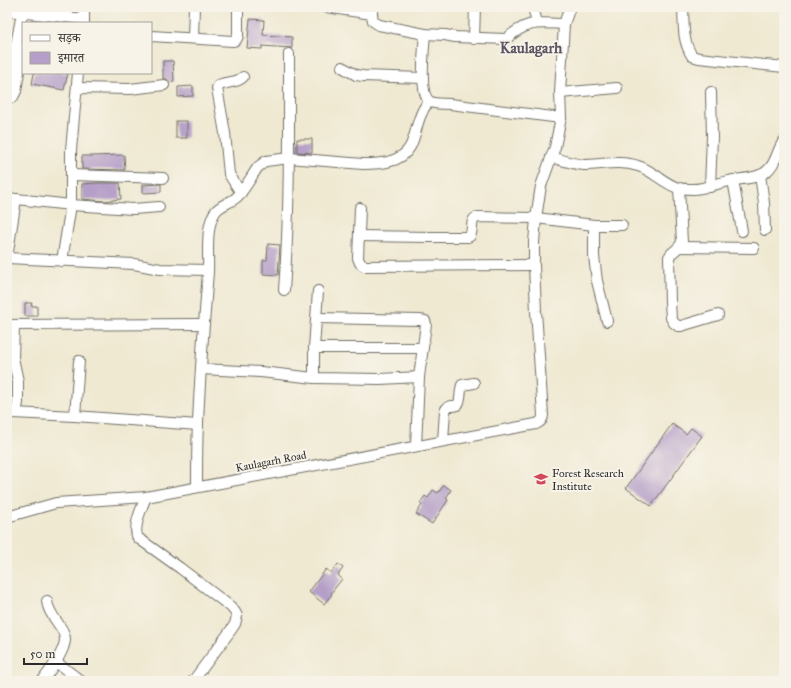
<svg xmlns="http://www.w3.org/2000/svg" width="791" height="688" font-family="'IM FELL Great Primer','Noto Serif Devanagari',serif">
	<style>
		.building { fill: #b59fc8 }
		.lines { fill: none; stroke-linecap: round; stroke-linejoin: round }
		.minor-casing { stroke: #706e65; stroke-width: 12 }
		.minor { stroke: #fff; stroke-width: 10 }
		.labels { text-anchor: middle; stroke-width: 4; stroke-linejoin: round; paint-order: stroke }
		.street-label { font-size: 11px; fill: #2b2b2b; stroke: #f7f3e8 }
		.poi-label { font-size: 11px; fill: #2b2b2b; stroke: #f7f3e8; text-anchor: start }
		.district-label { font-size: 15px; font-weight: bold; fill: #5b5462; stroke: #f7f3e8 }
	</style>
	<rect width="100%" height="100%" fill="#f7f3e8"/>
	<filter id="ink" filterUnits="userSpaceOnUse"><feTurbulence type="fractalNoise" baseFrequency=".025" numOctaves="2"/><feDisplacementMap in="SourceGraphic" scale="8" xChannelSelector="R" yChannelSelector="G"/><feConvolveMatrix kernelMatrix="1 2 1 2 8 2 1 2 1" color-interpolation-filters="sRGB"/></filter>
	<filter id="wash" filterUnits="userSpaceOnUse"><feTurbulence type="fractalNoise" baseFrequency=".012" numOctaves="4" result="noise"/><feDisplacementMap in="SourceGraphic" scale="16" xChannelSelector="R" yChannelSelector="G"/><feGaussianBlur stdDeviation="0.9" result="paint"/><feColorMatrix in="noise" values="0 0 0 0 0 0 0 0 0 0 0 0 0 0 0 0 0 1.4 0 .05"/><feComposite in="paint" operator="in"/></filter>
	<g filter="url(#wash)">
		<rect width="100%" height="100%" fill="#efe9d2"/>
		<g id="blocks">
			<!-- building -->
			<g class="building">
				<path d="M 250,19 L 264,20 L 263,35 L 292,37 L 292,48 L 262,46 L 262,49 L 247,48 Z"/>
				<path d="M 163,61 L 173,61 L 174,81 L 169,82 L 167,79 L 163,79 Z"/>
				<path d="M 34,73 L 68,73 L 64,90 L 32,84 Z"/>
				<path d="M 193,86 L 193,96 L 178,97 L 178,87 Z"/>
				<rect x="176" y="121" width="11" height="17"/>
				<path d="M 297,139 L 312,139 L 312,153 L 297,152 Z"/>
				<path d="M 124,155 L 125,170 L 82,169 L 82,156 L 93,156 Z"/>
				<path d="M 96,183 L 120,183 L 121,199 L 104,201 L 82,199 L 82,184 Z"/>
				<path d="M 161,184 L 161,192 L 143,193 L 143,185 Z"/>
				<path d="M 268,244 L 280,245 L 278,275 L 263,274 L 263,260 L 267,260 Z"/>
				<path d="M 25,303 L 32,303 L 31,306 L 37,306 L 37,316 L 25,316 Z"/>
				<path d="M 672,424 L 686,434 L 691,428 L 702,436 L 651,506 L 626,488 Z"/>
				<path d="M 444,485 L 451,490 L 446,498 L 448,500 L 432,524 L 416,514 L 422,505 L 420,503 L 425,496 L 428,498 L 433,490 L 438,493 Z"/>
				<path d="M 338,564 L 343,568 L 338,575 L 342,579 L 331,593 L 332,594 L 324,604 L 309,592 L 326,569 L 331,573 Z"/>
			</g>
		</g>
	</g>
	<g filter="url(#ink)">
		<use href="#blocks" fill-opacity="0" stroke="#706e65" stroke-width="1"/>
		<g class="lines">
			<defs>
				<g id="minor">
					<path d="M 39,7 L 66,11"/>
					<path d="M 326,7 L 372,14"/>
					<path d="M 372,7 L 372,14 L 373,21 L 379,25 L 425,34 L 445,35 L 455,37 L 506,39 C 528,20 537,23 564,24"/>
					<path d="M 533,7 L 537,23"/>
					<path d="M 683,7 C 684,25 682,40 692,56 L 699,58 L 784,67"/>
					<path d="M 7,11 L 84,19"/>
					<path d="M 84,23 L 84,7"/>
					<path d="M 425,34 C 424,46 419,93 429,101 C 434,105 444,103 450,104 L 561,118"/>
					<path d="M 151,36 L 233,41 L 236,40 L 238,36 L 238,7"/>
					<path d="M 193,38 L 194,7"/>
					<path d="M 474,39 L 475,7"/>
					<path d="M 342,67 L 356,75 L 363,76 L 423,78"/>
					<path d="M 77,88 L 130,89 L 164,85"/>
					<path d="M 7,89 L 8,87 L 22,13"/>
					<path d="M 560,93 L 617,88"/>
					<path d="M 7,99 L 13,97 L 16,91 L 23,46"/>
					<path d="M 551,157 C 561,160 574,164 584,165 C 601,165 620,160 638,166 C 652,170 663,183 678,188 C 682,189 688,189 693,189 C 704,189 714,184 725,182 C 739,178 758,180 768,170 C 777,162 777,149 784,141"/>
					<path d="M 72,175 L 163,178"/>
					<path d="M 760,175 L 764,203 L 765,230"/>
					<path d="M 733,180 L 742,231"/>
					<path d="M 710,187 L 712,137 L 711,92"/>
					<path d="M 679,188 L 682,242 L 679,247 L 671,254 L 669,257 L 670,302 L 671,318 L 674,323 L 678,326 L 681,326 L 718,315"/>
					<path d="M 241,193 L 229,174 L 225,133 L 217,88 L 219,85 C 227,81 236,84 243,77"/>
					<path d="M 7,198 L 71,205 L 133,209 L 159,207"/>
					<path d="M 360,208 L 358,258 L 360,263 L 364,266 L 534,265"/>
					<path d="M 594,225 L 594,256 L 597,281 L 607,321"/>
					<path d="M 359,236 L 431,237 L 468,237 L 470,236 C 474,229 469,219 478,217 L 536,218 L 594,225 L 622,225"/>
					<path d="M 679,247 L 754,248"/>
					<path d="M 7,258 L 134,264 L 160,269 L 208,270"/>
					<path d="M 7,258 L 16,199"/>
					<path d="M 62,261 L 71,205 L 71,150 L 78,73"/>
					<path d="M 284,290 C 290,212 289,133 289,54"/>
					<path d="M 317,318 L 420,320 L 425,321 L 426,324 L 419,377 L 416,446"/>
					<path d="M 7,325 L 203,324"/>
					<path d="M 314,348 L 423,348"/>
					<path d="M 201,369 L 261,372 L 314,378 L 380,379 L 419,377"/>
					<path d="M 314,378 L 314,348 L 318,291"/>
					<path d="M 13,413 L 75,416 L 198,425"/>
					<path d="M 9,414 L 13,413 L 17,408 L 18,403 L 18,381 L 13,358 L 14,325"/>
					<path d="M 75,416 L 79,361"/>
					<path d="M 443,441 L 445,411 C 449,402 454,409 458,404 C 461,401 460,390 462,385 L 474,383"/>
					<path d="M 197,487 C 197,466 197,445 198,423 C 200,373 204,322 208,272 C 209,254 205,228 215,212 C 220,205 230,203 237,197 C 246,188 251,177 258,167 L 266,161 L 289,158 L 363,164 C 379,164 401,163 410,147 C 415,138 416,127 420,117 C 422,111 425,106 429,101"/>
					<path d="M 146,497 C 142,507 132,528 138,538 L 180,568 L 231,607 L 235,612 L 237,616 L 235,624 L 231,630 L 193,681"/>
					<path d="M 7,517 L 56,503 L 146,497 L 536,424 C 541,422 543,420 543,415 L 536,311 L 534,265 L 534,243 L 536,218 L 541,186 L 555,147 L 558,132 L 561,118 L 560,93 L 564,24 L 570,7"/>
					<path d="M 56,662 L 81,681"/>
					<path d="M 42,681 C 50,671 64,653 65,640 C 65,635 62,629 59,625 C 54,617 48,611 47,601"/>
				</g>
			</defs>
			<!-- minor casing -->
			<use href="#minor" class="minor-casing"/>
			<!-- minor -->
			<use href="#minor" class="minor"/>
		</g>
	</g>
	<!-- icons -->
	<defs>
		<symbol id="university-bare" viewBox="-9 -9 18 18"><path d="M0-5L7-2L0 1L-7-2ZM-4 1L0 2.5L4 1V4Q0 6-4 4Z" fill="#d1495b" stroke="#f7f3e8" stroke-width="2.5" paint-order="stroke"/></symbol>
	</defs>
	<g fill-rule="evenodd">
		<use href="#university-bare" x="531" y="469" width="20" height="20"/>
	</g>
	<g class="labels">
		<!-- street labels -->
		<g class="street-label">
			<text transform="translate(271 461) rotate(-11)" y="4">Kaulagarh Road</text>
		</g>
		<!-- poi labels -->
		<g class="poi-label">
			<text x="552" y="477">Forest Research<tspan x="552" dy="13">Institute</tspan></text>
		</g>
		<!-- district labels -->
		<g class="district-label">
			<text x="531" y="53">Kaulagarh</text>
		</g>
	</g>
	<!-- margin -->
	<rect width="791" height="688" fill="none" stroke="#f7f3e8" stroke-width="24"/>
	<!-- legend -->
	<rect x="22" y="22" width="130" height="52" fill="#f7f3e8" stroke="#a5a39c"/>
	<rect x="30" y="35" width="20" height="6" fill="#ffffff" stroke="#a5a39c"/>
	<text x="58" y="42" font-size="12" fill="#2b2b2b">सड़क</text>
	<rect x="30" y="52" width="20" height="12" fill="#b59fc8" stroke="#a5a39c"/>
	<text x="58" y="62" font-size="12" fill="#2b2b2b">इमारत</text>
	<!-- scale -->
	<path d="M24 658v6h63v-6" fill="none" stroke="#2b2b2b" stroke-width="2"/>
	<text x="30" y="658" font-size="12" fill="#2b2b2b" stroke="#f7f3e8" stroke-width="3" paint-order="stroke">50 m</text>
</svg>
